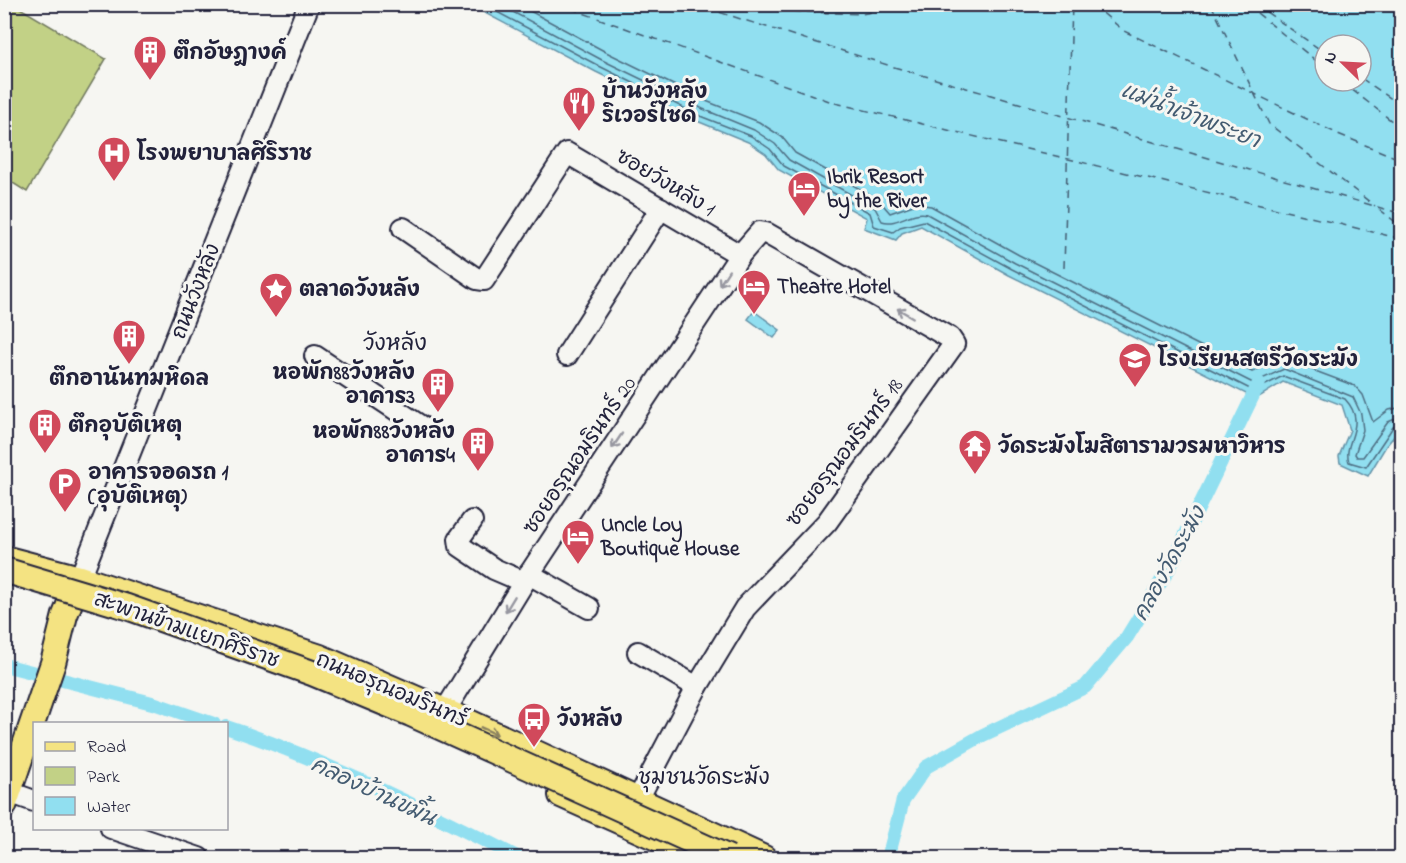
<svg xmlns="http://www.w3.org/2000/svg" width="1406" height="863" font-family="'Indie Flower','Playpen Sans Thai',sans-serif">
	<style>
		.green { fill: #c2d186; stroke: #727a60; stroke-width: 1.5 }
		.water { fill: #91dff0; stroke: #6593a8; stroke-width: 1.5; fill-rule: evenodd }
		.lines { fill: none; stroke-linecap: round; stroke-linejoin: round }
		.shore { stroke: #4e6e83; stroke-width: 1.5 }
		.canal { stroke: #91dff0; stroke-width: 14 }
		.ferry { stroke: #435b71; stroke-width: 1.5; stroke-dasharray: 8 6; stroke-linecap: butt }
		.minor-casing { stroke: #22223b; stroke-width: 24 }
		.major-casing { stroke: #22223b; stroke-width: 28 }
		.minor { stroke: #f6f6f2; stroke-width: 20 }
		.major { stroke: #f4e382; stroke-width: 24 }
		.major-bridge-casing { stroke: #22223b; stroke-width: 28; stroke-linecap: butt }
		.major-bridge { stroke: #f4e382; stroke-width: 24 }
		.oneway { stroke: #9797a0 }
		.oneway2 { stroke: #8b825e }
		.labels { text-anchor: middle; stroke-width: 6; stroke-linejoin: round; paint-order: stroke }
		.poi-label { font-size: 21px; font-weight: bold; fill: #22223b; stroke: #f6f6f2; text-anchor: start }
		.street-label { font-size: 21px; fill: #22223b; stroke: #f6f6f2 }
		.water-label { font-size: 22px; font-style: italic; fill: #435b71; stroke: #f6f6f2 }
		.neighbourhood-label { font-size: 22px; fill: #22223b; stroke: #f6f6f2 }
	</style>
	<rect width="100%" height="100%" fill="#f6f6f2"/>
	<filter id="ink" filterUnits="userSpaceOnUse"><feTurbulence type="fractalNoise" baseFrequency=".0167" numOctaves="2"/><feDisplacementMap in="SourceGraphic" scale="12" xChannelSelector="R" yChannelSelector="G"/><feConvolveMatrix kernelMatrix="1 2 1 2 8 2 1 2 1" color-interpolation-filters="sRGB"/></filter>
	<g filter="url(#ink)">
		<!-- green -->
		<path class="green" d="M 4,5 L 15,5 L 106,59 L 27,192 L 5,178 Z"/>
		<!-- water -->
		<g class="water">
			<path d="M 470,5 L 1401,5 L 1401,428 L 1386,446 L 1368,476 L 1340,463 L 1339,456 L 1350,430 L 1342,405 L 1283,382 L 1256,399 L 1009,275 L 921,226 L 902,233 L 896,240 L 864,228 L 867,218 L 779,170 L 766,154 L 748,142 L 697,121 L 596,72 ZM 1325,45 L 1361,45 L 1361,81 L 1325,81 Z"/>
			<path d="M 754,311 L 780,330 L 774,338 L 748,319 Z"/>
		</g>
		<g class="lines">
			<!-- shore -->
			<g class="shore">
				<path d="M 482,4 L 599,66 L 700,116 L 751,136 L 770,149 L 784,166 L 870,213 L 874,226 L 893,232 L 900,227 L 924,221 L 1012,269 L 1254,391 L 1283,376 L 1345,399 C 1369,425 1342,442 1349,462 L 1366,467 L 1393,427 L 1402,424"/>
				<path d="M 498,4 L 602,60 L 703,109 L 754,130 L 775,144 L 789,160 L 875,208 L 882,221 C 898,226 911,210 927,214 L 1015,263 L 1253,383 L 1284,369 L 1353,397 L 1361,414 L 1363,430 L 1355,454 L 1357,457 L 1363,457 L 1388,422 L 1402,416"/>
				<path d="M 517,4 L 606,52 L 706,101 L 759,122 L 782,137 L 795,153 L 878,199 L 890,213 L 916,204 L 931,206 L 1019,255 L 1252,372 L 1275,361 L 1286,360 L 1355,386 L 1363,395 L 1373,422 L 1389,410 L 1402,407"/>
			</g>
			<!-- canal -->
			<g class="canal">
				<path d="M 4,665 L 156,704 L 214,724"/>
				<path d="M 226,727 C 328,761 424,810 519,858"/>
				<path d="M 888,858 L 903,800 L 926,767 L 983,735 L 1085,687 L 1127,637 L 1170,567 L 1259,383"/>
			</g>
			<!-- ferry -->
			<g class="ferry">
				<path d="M 558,4 L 835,103 L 1402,239"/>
				<path d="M 621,4 L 701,8"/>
				<path d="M 693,4 L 894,67 L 1402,214"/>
				<path d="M 1092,4 L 1124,31 L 1338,134 L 1402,160"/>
				<path d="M 1211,4 L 1269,124 L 1375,206"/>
				<path d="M 1246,4 L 1325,68"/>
				<path d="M 1255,4 L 1325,53"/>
				<path d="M 709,8 L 861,14 L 921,4"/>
				<path d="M 1361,78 L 1402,106"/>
				<path d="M 1341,81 L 1402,129"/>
				<path d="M 1379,209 L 1402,227"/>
				<path d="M 1064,268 L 1072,4"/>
			</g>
			<defs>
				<g id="minor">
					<path d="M 403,228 L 477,279 L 484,280 L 567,153 L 740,255"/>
					<path d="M 567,355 L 661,208"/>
					<path d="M 315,356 L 422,427"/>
					<path d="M 472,521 L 459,539 L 460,546 L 494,569 L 524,582"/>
					<path d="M 529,574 L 589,608"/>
					<path d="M 80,578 L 309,4"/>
					<path d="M 638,652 L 697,687"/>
					<path d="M 445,711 L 524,582 L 740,255 L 760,232 L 766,233 L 950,338 L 954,344 L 827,522 L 745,608 L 697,687 L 638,799"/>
					<path d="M 9,792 L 34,801"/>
					<path d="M 111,828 L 199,858"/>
				</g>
				<g id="major">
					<path d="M 4,558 L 80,578 L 320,657 L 445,711 L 764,858"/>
					<path d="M 561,795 L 701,858"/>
					<path d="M 4,806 L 53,663 L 65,615 L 80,578"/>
				</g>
			</defs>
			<!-- minor casing -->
			<use href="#minor" class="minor-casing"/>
			<!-- major casing -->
			<use href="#major" class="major-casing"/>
			<!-- minor -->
			<use href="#minor" class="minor"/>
			<!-- major -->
			<use href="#major" class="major"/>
			<defs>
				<path id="major-bridge" d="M 4,570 L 127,607 L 312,673 L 411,714 L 729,858"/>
			</defs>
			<!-- major-bridge casing -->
			<use href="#major-bridge" class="major-bridge-casing"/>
			<!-- major-bridge -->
			<use href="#major-bridge" class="major-bridge"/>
		</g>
		<!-- one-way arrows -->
		<defs><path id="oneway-shaft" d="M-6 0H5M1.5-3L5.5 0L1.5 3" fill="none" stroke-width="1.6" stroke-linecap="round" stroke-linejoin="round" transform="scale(1.5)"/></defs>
		<g class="oneway">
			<use href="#oneway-shaft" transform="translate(724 278) rotate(123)"/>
			<use href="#oneway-shaft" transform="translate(905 313) rotate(-150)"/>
			<use href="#oneway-shaft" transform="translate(617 441) rotate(124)"/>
			<use href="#oneway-shaft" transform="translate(510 604) rotate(121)"/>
		</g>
		<use class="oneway2" href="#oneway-shaft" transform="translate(489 731) rotate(24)"/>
	</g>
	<!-- icons -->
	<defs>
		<symbol id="building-pin" viewBox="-11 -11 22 30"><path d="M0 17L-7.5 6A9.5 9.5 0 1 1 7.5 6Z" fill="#d1495b" stroke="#f6f6f2"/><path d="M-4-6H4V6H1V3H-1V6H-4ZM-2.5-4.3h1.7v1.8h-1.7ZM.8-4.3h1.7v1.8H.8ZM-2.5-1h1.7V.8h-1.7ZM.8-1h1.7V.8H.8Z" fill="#fff"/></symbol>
		<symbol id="restaurant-pin" viewBox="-11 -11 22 30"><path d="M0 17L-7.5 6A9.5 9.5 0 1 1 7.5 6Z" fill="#d1495b" stroke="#f6f6f2"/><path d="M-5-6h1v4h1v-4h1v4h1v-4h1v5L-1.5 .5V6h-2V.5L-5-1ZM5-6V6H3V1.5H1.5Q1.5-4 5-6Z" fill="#fff"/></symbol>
		<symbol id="hospital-pin" viewBox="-11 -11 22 30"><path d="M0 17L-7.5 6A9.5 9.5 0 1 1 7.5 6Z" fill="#d1495b" stroke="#f6f6f2"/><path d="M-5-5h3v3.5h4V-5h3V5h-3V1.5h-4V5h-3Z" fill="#fff"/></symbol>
		<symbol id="hotel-pin" viewBox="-11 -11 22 30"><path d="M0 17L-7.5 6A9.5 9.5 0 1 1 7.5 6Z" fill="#d1495b" stroke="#f6f6f2"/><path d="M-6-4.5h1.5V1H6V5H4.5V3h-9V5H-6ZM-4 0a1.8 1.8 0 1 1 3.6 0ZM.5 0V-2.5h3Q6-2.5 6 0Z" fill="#fff"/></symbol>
		<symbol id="sight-pin" viewBox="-11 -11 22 30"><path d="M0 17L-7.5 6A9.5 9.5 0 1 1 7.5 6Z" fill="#d1495b" stroke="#f6f6f2"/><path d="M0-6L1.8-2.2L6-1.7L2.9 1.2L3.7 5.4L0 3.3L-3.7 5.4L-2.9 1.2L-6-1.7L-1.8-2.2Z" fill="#fff"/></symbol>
		<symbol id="school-pin" viewBox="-11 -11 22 30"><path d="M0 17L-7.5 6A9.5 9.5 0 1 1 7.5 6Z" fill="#d1495b" stroke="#f6f6f2"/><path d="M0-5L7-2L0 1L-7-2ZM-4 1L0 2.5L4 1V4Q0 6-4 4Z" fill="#fff"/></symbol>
		<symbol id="temple-pin" viewBox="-11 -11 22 30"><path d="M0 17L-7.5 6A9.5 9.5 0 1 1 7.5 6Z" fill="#d1495b" stroke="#f6f6f2"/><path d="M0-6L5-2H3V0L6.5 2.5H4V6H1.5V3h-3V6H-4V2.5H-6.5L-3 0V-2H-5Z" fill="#fff"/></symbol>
		<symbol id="parking-pin" viewBox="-11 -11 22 30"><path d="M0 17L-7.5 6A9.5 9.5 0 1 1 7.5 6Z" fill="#d1495b" stroke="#f6f6f2"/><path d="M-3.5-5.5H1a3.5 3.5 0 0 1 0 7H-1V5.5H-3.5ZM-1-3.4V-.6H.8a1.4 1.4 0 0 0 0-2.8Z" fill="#fff"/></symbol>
		<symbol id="bus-pin" viewBox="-11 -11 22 30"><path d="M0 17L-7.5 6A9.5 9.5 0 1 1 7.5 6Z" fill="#d1495b" stroke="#f6f6f2"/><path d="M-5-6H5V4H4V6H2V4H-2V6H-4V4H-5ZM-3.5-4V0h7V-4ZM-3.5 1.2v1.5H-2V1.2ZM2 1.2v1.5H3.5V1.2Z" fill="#fff"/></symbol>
	</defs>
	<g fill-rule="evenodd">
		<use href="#building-pin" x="131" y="33" width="38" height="52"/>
		<use href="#restaurant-pin" x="560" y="84" width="38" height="52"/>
		<use href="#hospital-pin" x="95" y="134" width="38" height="52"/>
		<use href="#hotel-pin" x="785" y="169" width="38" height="52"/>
		<use href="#hotel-pin" x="735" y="267" width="38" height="52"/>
		<use href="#sight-pin" x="257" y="270" width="38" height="52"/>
		<use href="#building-pin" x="110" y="317" width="38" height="52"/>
		<use href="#school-pin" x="1116" y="340" width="38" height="52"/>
		<use href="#building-pin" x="419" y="365" width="38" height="52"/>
		<use href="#building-pin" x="26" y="406" width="38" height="52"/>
		<use href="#building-pin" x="459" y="424" width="38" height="52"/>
		<use href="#temple-pin" x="956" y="427" width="38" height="52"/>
		<use href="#parking-pin" x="46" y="465" width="38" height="52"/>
		<use href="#hotel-pin" x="559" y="517" width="38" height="52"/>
		<use href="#bus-pin" x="515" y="700" width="38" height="52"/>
	</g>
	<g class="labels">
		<!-- poi labels -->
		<g class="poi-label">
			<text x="173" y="59">ตึกอัษฎางค์</text>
			<text x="602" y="98">บ้านวังหลัง<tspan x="602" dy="24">ริเวอร์ไซด์</tspan></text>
			<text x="137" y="160">โรงพยาบาลศิริราช</text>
			<text x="827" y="183">Ibrik Resort<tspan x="827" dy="24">by the River</tspan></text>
			<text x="777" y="293">Theatre Hotel</text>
			<text x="299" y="296">ตลาดวังหลัง</text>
			<text x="1158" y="366">โรงเรียนสตรีวัดระฆัง</text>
			<text x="415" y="379" text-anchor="end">หอพัก88วังหลัง<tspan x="415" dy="24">อาคาร3</tspan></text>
			<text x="129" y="385" text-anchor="middle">ตึกอานันทมหิดล</text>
			<text x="68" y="432">ตึกอุบัติเหตุ</text>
			<text x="455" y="438" text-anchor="end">หอพัก88วังหลัง<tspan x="455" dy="24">อาคาร4</tspan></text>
			<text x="998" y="453">วัดระฆังโฆสิตารามวรมหาวิหาร</text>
			<text x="88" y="479">อาคารจอดรถ 1<tspan x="88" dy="24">(อุบัติเหตุ)</tspan></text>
			<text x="601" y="531">Uncle Loy<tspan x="601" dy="24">Boutique House</tspan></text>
			<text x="557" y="726">วังหลัง</text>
		</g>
		<!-- street labels -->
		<g class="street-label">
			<text transform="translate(666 182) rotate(31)" y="7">ซอยวังหลัง 1</text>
			<text transform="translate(195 291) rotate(-69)" y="7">ถนนวังหลัง</text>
			<text transform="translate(844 452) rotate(-53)" y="7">ซอยอรุณอมรินทร์ 18</text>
			<text transform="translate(579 455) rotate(-56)" y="7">ซอยอรุณอมรินทร์ 20</text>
			<text transform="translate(187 629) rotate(19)" y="7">สะพานข้ามแยกศิริราช</text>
			<text transform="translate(392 689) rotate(23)" y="7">ถนนอรุณอมรินทร์</text>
		</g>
		<!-- water labels -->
		<g class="water-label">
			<text transform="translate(1191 114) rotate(21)" y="8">แม่น้ำเจ้าพระยา</text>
			<text transform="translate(1168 563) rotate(-61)" y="8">คลองวัดระฆัง</text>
			<text transform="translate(374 790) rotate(25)" y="8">คลองบ้านขมิ้น</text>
		</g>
		<!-- neighbourhood labels -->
		<g class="neighbourhood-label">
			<text x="395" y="350">วังหลัง</text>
			<text x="704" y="784">ชุมชนวัดระฆัง</text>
		</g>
	</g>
	<!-- margin -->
	<rect width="1406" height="863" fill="none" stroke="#f6f6f2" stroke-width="24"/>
	<rect x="12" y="12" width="1382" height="839" fill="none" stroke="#22223b" stroke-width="2" filter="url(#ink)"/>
	<!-- legend -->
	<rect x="33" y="722" width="195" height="108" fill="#f6f6f2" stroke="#a1a1a9" stroke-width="1.5"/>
	<rect x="45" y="742" width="30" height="9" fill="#f4e382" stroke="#a1a1a9" stroke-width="1.5"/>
	<text x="87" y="752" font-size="18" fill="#22223b">Road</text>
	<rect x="45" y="767" width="30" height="18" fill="#c2d186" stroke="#a1a1a9" stroke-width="1.5"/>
	<text x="87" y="782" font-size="18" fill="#22223b">Park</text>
	<rect x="45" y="797" width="30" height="18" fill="#91dff0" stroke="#a1a1a9" stroke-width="1.5"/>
	<text x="87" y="812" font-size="18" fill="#22223b">Water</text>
	<!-- north arrow -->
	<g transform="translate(1343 63) rotate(294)"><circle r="28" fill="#f6f6f2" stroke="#a1a1a9" stroke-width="1.5"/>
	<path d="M0-4.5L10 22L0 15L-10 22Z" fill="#d1495b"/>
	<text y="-9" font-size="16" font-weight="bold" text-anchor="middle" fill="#22223b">N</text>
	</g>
</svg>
